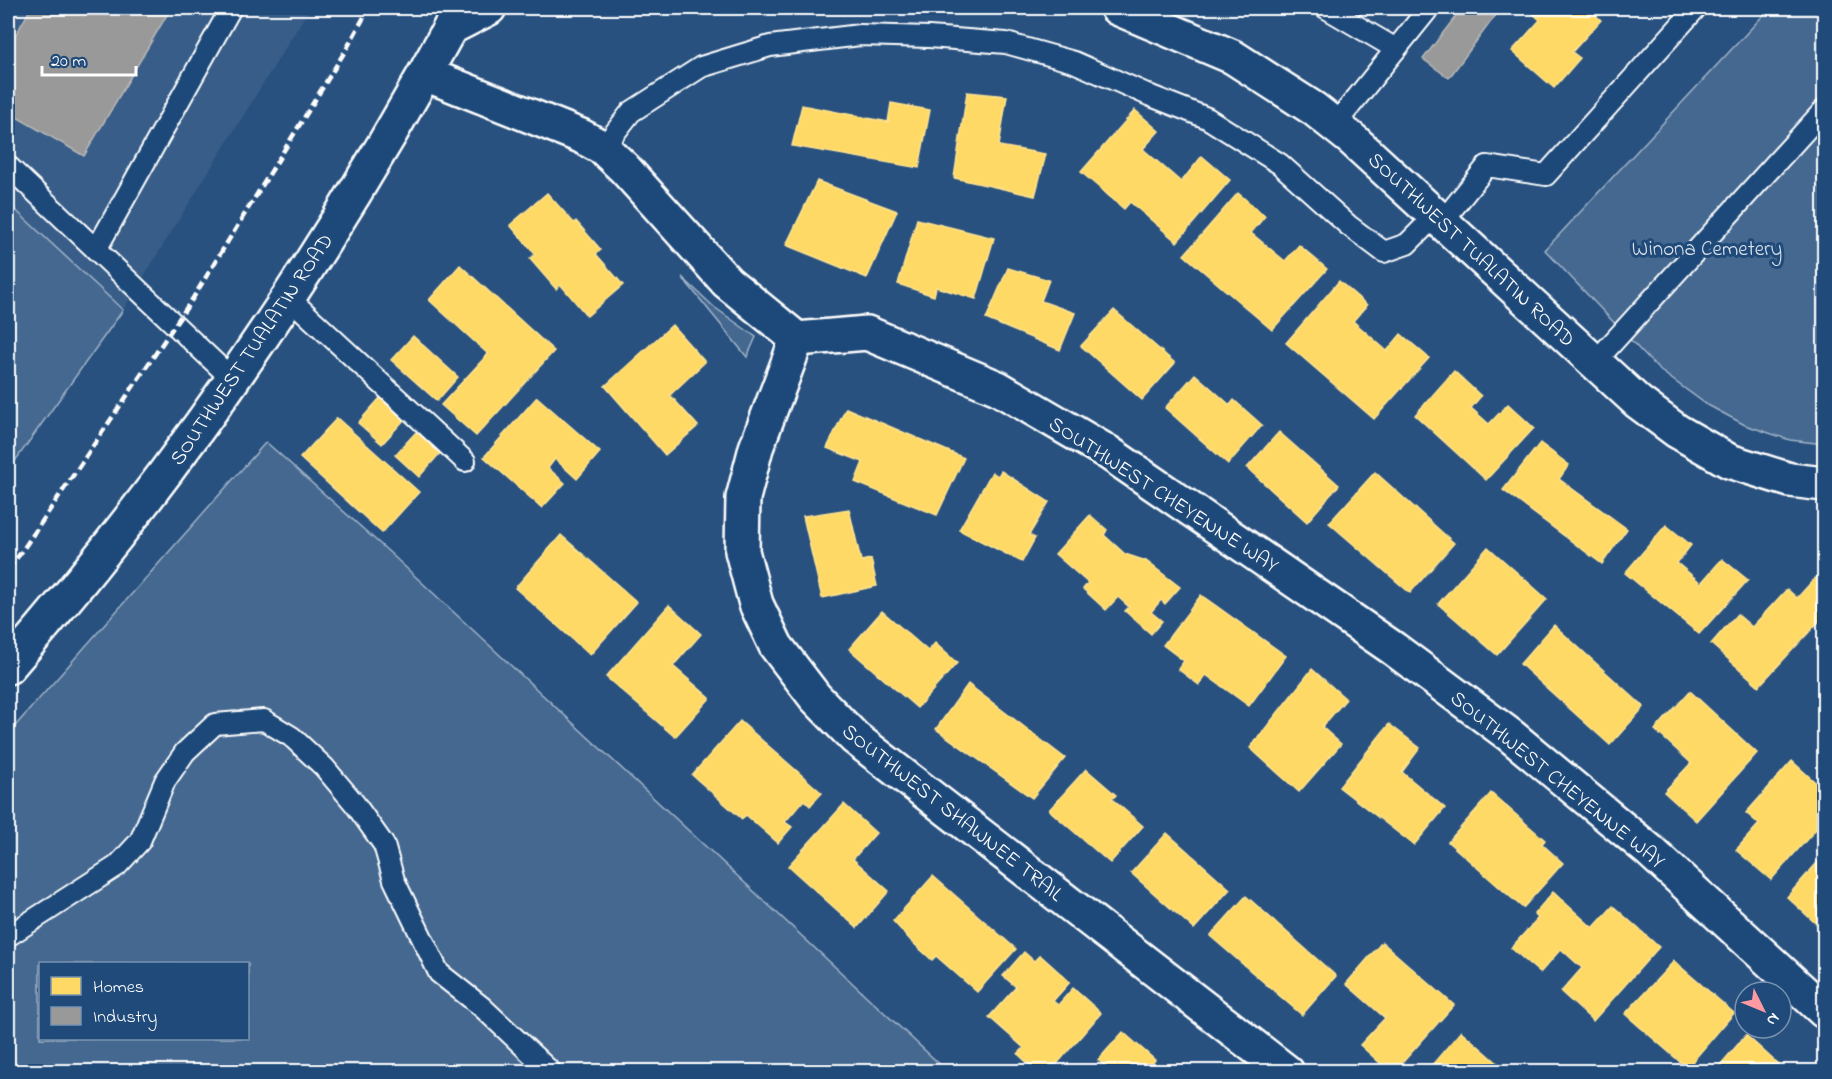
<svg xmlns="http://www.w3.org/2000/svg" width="1832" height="1079" font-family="'Indie Flower',sans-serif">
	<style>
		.built { fill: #375d88 }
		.green { fill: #446890; stroke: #a2b4c8; stroke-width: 1.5; fill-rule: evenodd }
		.homes { fill: #ffd966; stroke: #ffe494; stroke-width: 1.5 }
		.industry { fill: #999; stroke: #b8b8b8; stroke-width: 1.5 }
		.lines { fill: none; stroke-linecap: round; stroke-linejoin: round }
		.lane-casing { stroke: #fff; stroke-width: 24 }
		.street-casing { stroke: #fff; stroke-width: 38 }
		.secondary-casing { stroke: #fff; stroke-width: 38 }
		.lane { stroke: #1f4a7a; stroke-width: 20 }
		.street { stroke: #1f4a7a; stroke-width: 33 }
		.secondary { stroke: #1f4a7a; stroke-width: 33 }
		.rail { stroke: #fff; stroke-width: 4.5; stroke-dasharray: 9 4.5; stroke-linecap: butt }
		.labels { text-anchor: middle; stroke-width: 6; stroke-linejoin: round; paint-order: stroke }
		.park-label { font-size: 21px; fill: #dae1e9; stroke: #1f4a7a }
		.street-label { font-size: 21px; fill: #fff; stroke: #1f4a7a }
	</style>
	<rect width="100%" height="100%" fill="#28517f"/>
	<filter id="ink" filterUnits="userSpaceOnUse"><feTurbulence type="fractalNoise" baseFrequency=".0167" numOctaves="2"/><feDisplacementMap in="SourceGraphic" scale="12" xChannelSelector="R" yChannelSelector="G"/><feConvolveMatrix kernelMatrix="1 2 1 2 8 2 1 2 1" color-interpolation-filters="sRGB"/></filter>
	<g filter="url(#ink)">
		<!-- built -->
		<path class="built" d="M 8,8 L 310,8 L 123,310 L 8,203 Z"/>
		<!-- green -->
		<g class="green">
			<path d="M 1770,8 L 1824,8 L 1824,444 L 1790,440 L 1745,425 L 1706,404 L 1658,369 L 1545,250 Z"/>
			<path d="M 8,203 L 123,310 L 8,471 Z"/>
			<path d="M 682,277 L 714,307 L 756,337 L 747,357 Z"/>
			<path d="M 266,442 L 389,552 L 947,1071 L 8,1072 L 8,734 ZM 40,964 L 248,964 L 248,1038 L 40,1038 Z"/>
		</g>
		<!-- homes -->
		<g class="homes">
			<path d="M 1533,8 L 1587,8 L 1601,20 L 1572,52 L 1580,58 L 1554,88 L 1512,51 L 1540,20 L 1530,11 Z"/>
			<path d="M 967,92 L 1007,96 L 999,146 L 1046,154 L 1035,196 L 954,178 Z"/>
			<path d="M 891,103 L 930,110 L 919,168 L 792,146 L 802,105 L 888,122 Z"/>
			<path d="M 1135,110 L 1159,131 L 1143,149 L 1181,182 L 1202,156 L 1230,180 L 1177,242 L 1130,202 L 1124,209 L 1081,172 Z"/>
			<path d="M 817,181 L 897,211 L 867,278 L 786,245 Z"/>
			<path d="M 547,193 L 574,223 L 576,221 L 601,250 L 596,254 L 623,285 L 587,316 L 561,285 L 556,289 L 530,259 L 535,254 L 510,225 Z"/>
			<path d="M 1238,193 L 1265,216 L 1251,233 L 1285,261 L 1299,245 L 1327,269 L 1272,330 L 1184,255 Z"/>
			<path d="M 917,219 L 994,238 L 976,299 L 936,287 L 934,296 L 898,284 Z"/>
			<path d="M 460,265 L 554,351 L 476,436 L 441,405 L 488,354 L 429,300 Z"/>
			<path d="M 1008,268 L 1049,280 L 1041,301 L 1075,313 L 1060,350 L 986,319 Z"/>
			<path d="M 1339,281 L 1367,305 L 1353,321 L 1387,351 L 1401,334 L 1429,358 L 1374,419 L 1286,343 Z"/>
			<path d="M 1114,310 L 1175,363 L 1142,400 L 1081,346 Z"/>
			<path d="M 672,325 L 705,362 L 670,395 L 698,426 L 665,455 L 605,386 Z"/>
			<path d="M 413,336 L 458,377 L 437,401 L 391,360 Z"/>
			<path d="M 1454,371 L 1481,396 L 1471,408 L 1489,424 L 1508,404 L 1534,428 L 1486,480 L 1415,415 Z"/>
			<path d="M 1195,374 L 1230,405 L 1234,400 L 1262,425 L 1228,464 L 1165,408 Z"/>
			<path d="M 537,397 L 600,452 L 577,479 L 555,459 L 548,468 L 565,483 L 542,508 L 484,457 Z"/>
			<path d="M 380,398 L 404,420 L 382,444 L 358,423 Z"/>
			<path d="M 846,408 L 964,458 L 937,515 L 855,482 L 863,462 L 827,448 Z"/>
			<path d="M 337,418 L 419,492 L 382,533 L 300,458 Z"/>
			<path d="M 417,431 L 441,452 L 419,477 L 395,455 Z"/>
			<path d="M 1279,432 L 1339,485 L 1307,522 L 1247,468 Z"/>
			<path d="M 1540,443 L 1569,465 L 1559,479 L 1627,529 L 1602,564 L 1503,490 Z"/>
			<path d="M 1001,471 L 1049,502 L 1029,535 L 1035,538 L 1022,562 L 959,530 L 992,472 L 998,476 Z"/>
			<path d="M 1375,472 L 1454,543 L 1410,593 L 1329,523 Z"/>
			<path d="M 849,509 L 861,561 L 871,559 L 877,586 L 822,598 L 803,516 Z"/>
			<path d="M 1090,515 L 1107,530 L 1104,535 L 1125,554 L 1146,561 L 1180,587 L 1165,604 L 1161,600 L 1151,612 L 1162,621 L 1151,634 L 1125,611 L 1129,607 L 1118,597 L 1106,610 L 1083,589 L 1088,583 L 1055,554 Z"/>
			<path d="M 1666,525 L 1691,545 L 1677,563 L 1701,583 L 1722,559 L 1748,580 L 1699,634 L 1625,573 Z"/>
			<path d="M 561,535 L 637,602 L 590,655 L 515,588 Z"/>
			<path d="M 1488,547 L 1547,599 L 1497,655 L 1438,604 Z"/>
			<path d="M 1817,576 L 1824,582 L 1824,616 L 1759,686 L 1711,644 L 1737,614 L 1752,627 L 1787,589 L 1797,598 Z"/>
			<path d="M 1201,595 L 1286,656 L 1249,706 L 1206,675 L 1199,685 L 1178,669 L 1184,661 L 1163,645 Z"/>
			<path d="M 669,605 L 701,634 L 673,666 L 710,698 L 675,737 L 606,677 Z"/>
			<path d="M 882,611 L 928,651 L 935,643 L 957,663 L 917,708 L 849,649 Z"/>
			<path d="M 1554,625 L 1644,707 L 1610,745 L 1520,664 Z"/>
			<path d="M 1312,669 L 1346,699 L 1322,727 L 1341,744 L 1299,792 L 1250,748 Z"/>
			<path d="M 968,684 L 1065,758 L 1032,798 L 936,729 Z"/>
			<path d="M 1690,691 L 1757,753 L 1696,821 L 1664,792 L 1691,763 L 1655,730 Z"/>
			<path d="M 740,721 L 822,793 L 810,806 L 804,800 L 785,822 L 792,827 L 778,843 L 746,815 L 742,819 L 692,775 Z"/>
			<path d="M 1389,724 L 1420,748 L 1402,772 L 1445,808 L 1414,845 L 1339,787 Z"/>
			<path d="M 1792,761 L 1824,790 L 1824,820 L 1771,880 L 1736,850 L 1759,824 L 1746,813 Z"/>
			<path d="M 1086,769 L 1116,795 L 1112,799 L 1143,826 L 1110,863 L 1049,810 Z"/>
			<path d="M 1491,793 L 1545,840 L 1542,844 L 1563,863 L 1523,908 L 1448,842 Z"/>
			<path d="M 844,804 L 876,833 L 853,859 L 889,891 L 857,928 L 788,866 Z"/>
			<path d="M 1167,833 L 1230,889 L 1194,929 L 1131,873 Z"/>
			<path d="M 1824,855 L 1824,931 L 1787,897 Z"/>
			<path d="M 933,876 L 1016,949 L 977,992 L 936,956 L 932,960 L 911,941 L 893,921 Z"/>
			<path d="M 1553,892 L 1593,928 L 1613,906 L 1659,947 L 1593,1021 L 1561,992 L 1582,968 L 1561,949 L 1540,973 L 1511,948 L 1538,918 L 1534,914 Z"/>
			<path d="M 1246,896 L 1336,976 L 1302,1015 L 1210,936 Z"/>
			<path d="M 1382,942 L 1454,1005 L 1394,1072 L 1390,1072 L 1360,1045 L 1385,1018 L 1346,984 Z"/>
			<path d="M 1024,952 L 1034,961 L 1040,955 L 1070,982 L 1053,1001 L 1058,1005 L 1073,988 L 1101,1013 L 1050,1072 L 1037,1072 L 1018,1054 L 1024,1048 L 989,1017 L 1016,987 L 1003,976 Z"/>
			<path d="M 1674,961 L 1734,1013 L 1687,1068 L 1625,1014 Z"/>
			<path d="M 1461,1031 L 1508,1072 L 1426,1072 Z"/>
			<path d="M 1123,1032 L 1155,1060 L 1145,1072 L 1111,1072 L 1098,1060 Z"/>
			<path d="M 1746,1035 L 1778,1064 L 1772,1072 L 1714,1072 Z"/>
		</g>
		<!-- industry -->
		<g class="industry">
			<path d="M 31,8 L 171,8 L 84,156 L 8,112 L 8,48 Z"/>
			<path d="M 1462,8 L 1501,8 L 1449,78 L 1423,59 Z"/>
		</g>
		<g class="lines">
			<defs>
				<g id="lane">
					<path d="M 1326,8 L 1396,49"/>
					<path d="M 1334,126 L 1429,8"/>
					<path d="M 603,148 L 631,112 L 701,67 L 770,46 L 860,35 L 929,37 L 1006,43 L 1074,62 L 1151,96 L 1207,118 L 1280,164 L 1348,225 L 1384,252 L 1407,244 L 1435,216"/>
					<path d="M 8,166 L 232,379"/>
					<path d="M 1442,222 L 1487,166 L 1546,175 L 1696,8"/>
					<path d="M 96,250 L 231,8"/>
					<path d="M 288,297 L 465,461"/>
					<path d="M 1595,362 L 1824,110"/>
					<path d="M 8,936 L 117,866 L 140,841 L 165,781 L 185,752 L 215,724 L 264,720 L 292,737 L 324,767 L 355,804 L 384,845 L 394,880 L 439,973 L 482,1007 L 551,1072"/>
				</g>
				<g id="street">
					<path d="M 425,74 L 581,136 L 603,148 L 624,168 L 727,282 L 797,339 L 867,333 L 998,388 L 1109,453 L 1394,649 L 1511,736 L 1650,851 L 1824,1011"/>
					<path d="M 797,339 L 756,448 L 743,498 L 742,551 L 756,604 L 776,646 L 815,697 L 855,738 L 1287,1072"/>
				</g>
				<g id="secondary">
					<path d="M 1117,8 L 1233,57 L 1314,109 L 1353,140 L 1638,402 L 1677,431 L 1729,461 L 1790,480 L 1824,484"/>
					<path d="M 450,28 L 489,8"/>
					<path d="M 8,667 C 184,466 334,243 461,8"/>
				</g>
			</defs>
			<!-- lane casing -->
			<use href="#lane" class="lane-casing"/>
			<!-- street casing -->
			<use href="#street" class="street-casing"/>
			<!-- secondary casing -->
			<use href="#secondary" class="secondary-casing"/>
			<!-- lane -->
			<use href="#lane" class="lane"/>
			<!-- street -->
			<use href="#street" class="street"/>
			<!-- secondary -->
			<use href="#secondary" class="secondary"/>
			<!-- rail -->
			<path class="rail" d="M 8,569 L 20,554 L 193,298 L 347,48 L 369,8"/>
		</g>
	</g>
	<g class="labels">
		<!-- park labels -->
		<g class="park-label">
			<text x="1707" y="255">Winona Cemetery</text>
		</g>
		<!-- street labels -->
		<g class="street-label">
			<text transform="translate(1472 249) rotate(43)" y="7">SOUTHWEST TUALATIN ROAD</text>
			<text transform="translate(251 349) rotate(-56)" y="7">SOUTHWEST TUALATIN ROAD</text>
			<text transform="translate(1164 494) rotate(33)" y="7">SOUTHWEST CHEYENNE WAY</text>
			<text transform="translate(1558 779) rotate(39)" y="7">SOUTHWEST CHEYENNE WAY</text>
			<text transform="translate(953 812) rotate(38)" y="7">SOUTHWEST SHAWNEE TRAIL</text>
		</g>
	</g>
	<!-- margin -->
	<rect width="1832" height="1079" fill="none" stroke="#1f4a7a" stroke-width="30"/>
	<rect x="15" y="15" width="1802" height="1049" fill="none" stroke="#fff" stroke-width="2" filter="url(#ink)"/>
	<!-- legend -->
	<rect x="39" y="962" width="210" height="78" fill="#1f4a7a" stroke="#7992af" stroke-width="1.5"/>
	<rect x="51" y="977" width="30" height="18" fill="#ffd966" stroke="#7992af" stroke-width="1.5"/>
	<text x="93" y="992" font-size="18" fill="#ffffff">Homes</text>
	<rect x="51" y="1007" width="30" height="18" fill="#999999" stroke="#7992af" stroke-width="1.5"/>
	<text x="93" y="1022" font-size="18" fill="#ffffff">Industry</text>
	<!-- north arrow -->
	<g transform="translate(1763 1010) rotate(133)"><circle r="28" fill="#1f4a7a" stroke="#7992af" stroke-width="1.5"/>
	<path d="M0-4.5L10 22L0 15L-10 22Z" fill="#ff9aa2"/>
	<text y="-9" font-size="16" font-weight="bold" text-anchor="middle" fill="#ffffff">N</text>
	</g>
	<!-- scale -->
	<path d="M42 66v9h94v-9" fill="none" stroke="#ffffff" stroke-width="3"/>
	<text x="51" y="66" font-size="18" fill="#ffffff" stroke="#1f4a7a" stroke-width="4.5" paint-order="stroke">20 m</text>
</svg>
